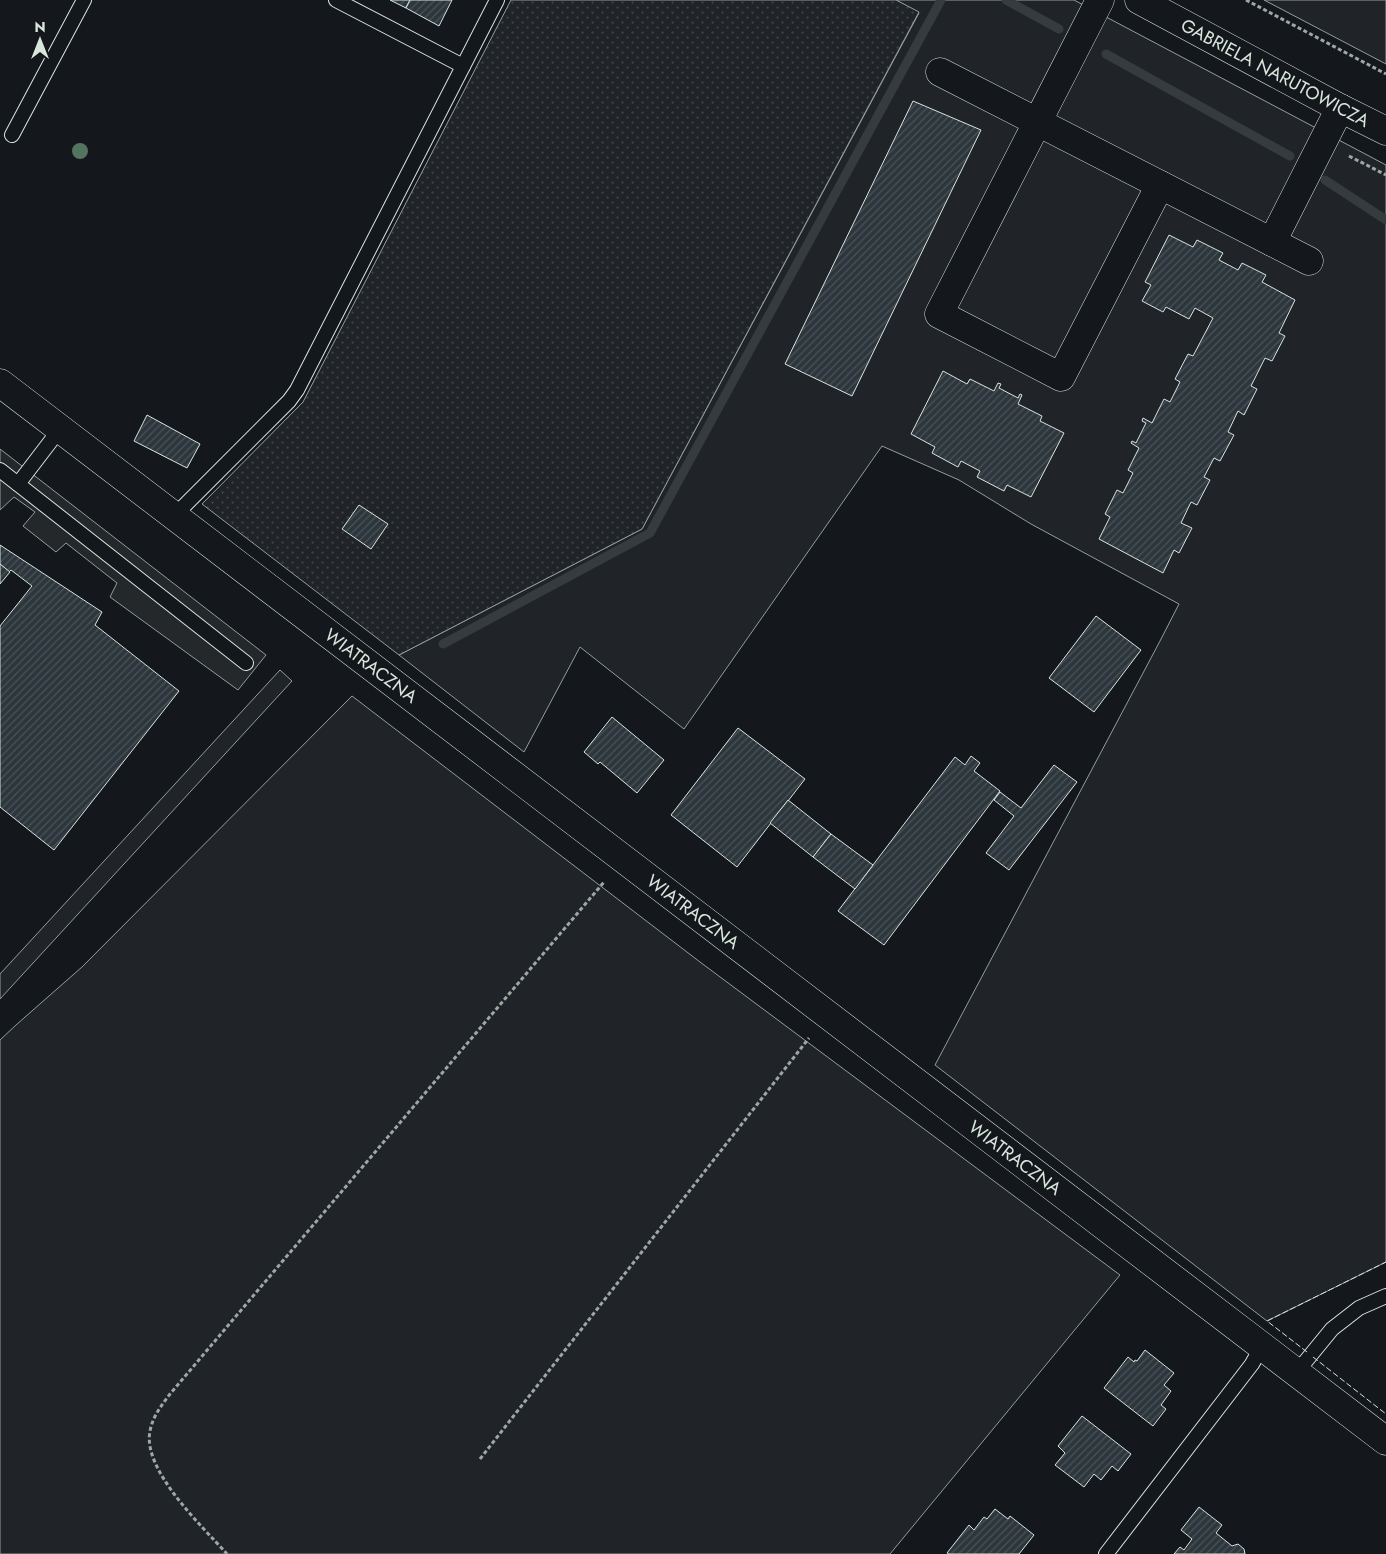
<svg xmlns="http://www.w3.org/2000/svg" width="1386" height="1554" font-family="Jost,sans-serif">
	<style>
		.green { fill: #202428; stroke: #939e99 }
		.park { fill: url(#park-dots); stroke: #939e99 }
		.parking { fill: #24282b; stroke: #939e99 }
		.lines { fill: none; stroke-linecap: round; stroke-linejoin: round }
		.stream { stroke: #363b3e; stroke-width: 9 }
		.building { fill: url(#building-hatch); stroke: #d8e6dc }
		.service-casing { stroke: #d8e6dc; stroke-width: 16 }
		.minor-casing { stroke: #d8e6dc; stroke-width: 29 }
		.secondary-casing { stroke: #d8e6dc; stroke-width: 29 }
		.path { stroke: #9da8a2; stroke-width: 3; stroke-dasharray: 4 2.5; stroke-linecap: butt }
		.service { stroke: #14181c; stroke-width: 14 }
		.minor { stroke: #14181c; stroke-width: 28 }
		.secondary { stroke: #14181c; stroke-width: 28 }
		.fence { stroke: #d8e6dc; stroke-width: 1; stroke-dasharray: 6 2.5; stroke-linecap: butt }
		.tree { fill: #55745f }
		.labels { text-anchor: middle; stroke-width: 4; stroke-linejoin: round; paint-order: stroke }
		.street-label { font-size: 18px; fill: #d8e6dc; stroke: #14181c }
	</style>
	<defs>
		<pattern id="park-dots" width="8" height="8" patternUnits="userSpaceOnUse" patternTransform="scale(1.25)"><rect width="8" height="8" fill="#202428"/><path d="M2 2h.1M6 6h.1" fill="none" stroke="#404447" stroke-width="1.8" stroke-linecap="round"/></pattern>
		<pattern id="building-hatch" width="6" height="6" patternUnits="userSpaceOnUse" patternTransform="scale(1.25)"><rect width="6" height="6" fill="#2c363c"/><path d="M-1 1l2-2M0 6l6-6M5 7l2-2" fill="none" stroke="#4a5358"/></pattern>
	</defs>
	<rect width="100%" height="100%" fill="#14181c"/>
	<!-- green -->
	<g class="green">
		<path d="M 896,0 L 1074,0 L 1386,165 L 1386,1262 L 1267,1321 L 935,1065 L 1160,641 L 1179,604 L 1031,524 L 959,480 L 882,446 L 684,729 L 580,647 L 524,752 L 399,655 L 642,529 L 919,13 Z"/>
		<path d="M 1264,0 L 1386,0 L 1386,64 Z"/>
		<path d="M 280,670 L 292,681 L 0,999 L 0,974 Z"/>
		<path d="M 352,696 L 700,962 L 1120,1275 L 890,1554 L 0,1554 L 0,1040 L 16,1025 L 82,967 Z"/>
	</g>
	<!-- park -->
	<path class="park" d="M 511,0 L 896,0 L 919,12 L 642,529 L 399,655 L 202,504 L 303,402 Z"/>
	<!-- parking -->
	<path class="parking" d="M 0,449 L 266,655 L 238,690 L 110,597 L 117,583 L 66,543 L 56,552 L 23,526 L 35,512 L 14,497 L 0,510 Z"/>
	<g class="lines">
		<!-- stream -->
		<g class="stream">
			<path d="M 1006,0 L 1059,29"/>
			<path d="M 1106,54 L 1290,156"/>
			<path d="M 1325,180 L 1386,220"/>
			<path d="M 443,644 L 650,533 L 941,0"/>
		</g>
	</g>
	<!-- building -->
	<g class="building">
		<path d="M 390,0 L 410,0 L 406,8 Z"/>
		<path d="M 410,0 L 452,0 L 439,26 L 406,8 Z"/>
		<path d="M 913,101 L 981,130 L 852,396 L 785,364 Z"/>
		<path d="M 1169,235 L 1193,247 L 1197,240 L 1223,253 L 1219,260 L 1238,270 L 1242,263 L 1266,275 L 1262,282 L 1295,300 L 1279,333 L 1285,336 L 1272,361 L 1265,358 L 1251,386 L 1257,389 L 1244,415 L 1238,411 L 1228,432 L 1234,435 L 1220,461 L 1214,458 L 1204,477 L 1210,480 L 1197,505 L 1191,502 L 1181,523 L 1192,528 L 1179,553 L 1174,550 L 1163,573 L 1099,539 L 1110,517 L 1105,514 L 1117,490 L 1123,493 L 1133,473 L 1128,470 L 1139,448 L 1131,443 L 1132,441 L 1136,443 L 1146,423 L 1142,421 L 1143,418 L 1152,423 L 1164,399 L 1170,402 L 1180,382 L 1175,379 L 1188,354 L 1193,356 L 1213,318 L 1195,308 L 1189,319 L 1166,307 L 1163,312 L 1142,301 L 1151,285 L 1145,282 Z"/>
		<path d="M 943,371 L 967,384 L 970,379 L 994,391 L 998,383 L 1001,384 L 999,388 L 1018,398 L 1020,394 L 1022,395 L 1018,404 L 1042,416 L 1040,421 L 1064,433 L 1031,497 L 1007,485 L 1004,491 L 977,477 L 980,471 L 961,461 L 958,467 L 932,453 L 935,447 L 911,434 Z"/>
		<path d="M 147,415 L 200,444 L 187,468 L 134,441 Z"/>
		<path d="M 359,505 L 388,524 L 371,549 L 342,529 Z"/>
		<path d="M 0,545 L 102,612 L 95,625 L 179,691 L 54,850 L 0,807 L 0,626 L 32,586 L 11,570 L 9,572 L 0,564 Z"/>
		<path d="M 0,564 L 10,572 L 0,584 Z"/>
		<path d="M 1096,616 L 1141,650 L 1094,712 L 1049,678 Z"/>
		<path d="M 612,717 L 664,760 L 637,793 L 600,762 L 598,764 L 584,752 Z"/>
		<path d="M 738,728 L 805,779 L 737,867 L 671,815 Z"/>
		<path d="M 971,756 L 980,763 L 974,771 L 1000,791 L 884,945 L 838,911 L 955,757 L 965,765 Z"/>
		<path d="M 1054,765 L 1077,782 L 1009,870 L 986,853 L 1014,816 L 994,800 L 1000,792 L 1021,808 Z"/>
		<path d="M 788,800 L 831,834 L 813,857 L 770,823 Z"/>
		<path d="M 831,834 L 873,865 L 855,889 L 813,857 Z"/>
		<path d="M 1145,1350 L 1174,1373 L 1164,1385 L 1171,1391 L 1161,1405 L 1166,1409 L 1153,1426 L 1104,1388 L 1128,1357 L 1134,1362 L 1135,1360 L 1137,1361 Z"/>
		<path d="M 1082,1416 L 1131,1454 L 1118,1471 L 1112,1466 L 1101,1480 L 1094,1474 L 1084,1487 L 1055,1465 L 1065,1453 L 1058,1446 Z"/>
		<path d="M 1199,1507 L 1222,1525 L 1216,1533 L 1232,1546 L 1238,1544 L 1244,1549 L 1245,1554 L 1174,1554 L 1180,1547 L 1184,1550 L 1192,1539 L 1181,1530 Z"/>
		<path d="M 995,1509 L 1008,1519 L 1010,1516 L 1034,1535 L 1019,1554 L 949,1554 L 947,1553 L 969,1525 L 974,1530 L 984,1517 L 987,1519 Z"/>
	</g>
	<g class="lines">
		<defs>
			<g id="service">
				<path d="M 336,0 L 463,66"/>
				<path d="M 12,135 L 84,0"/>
				<path d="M 0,470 L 246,663"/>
				<path d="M 18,484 L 60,429"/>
				<path d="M 174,516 L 289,401 L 297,390 L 497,0"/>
				<path d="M 1296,1373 L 1332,1329 L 1359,1308 L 1386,1296"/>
				<path d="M 1106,1554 L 1252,1364 L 1262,1346"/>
			</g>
			<g id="minor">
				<path d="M 1100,0 L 939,314 L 1061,377 L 1160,185"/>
				<path d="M 940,72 L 1309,261"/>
				<path d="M 1272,242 L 1340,108"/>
				<path d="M 0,383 L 1386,1441"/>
			</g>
			<path id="secondary" d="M 1139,0 L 1340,108 L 1386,131"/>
		</defs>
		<!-- service casing -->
		<use href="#service" class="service-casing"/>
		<!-- minor casing -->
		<use href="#minor" class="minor-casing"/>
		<!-- secondary casing -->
		<use href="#secondary" class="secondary-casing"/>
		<!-- path -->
		<g class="path">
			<path d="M 1246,0 L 1386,74"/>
			<path d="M 1349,156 L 1386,175"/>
			<path d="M 480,1459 L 809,1038"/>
			<path d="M 227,1554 C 202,1526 142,1470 150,1431 C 153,1416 161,1406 170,1394 L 604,882"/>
		</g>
		<!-- service -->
		<use href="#service" class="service"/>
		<!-- minor -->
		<use href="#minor" class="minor"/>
		<!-- secondary -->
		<use href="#secondary" class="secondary"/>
		<!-- fence -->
		<g class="fence">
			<path d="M 1307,1352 L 1267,1321 L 1386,1262"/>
			<path d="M 1313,1357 L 1386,1414"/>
		</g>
	</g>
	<!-- trees -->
	<circle class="tree" cx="80" cy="151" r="8"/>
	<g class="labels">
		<!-- street labels -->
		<g class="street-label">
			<text transform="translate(1275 73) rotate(28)" y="6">GABRIELA NARUTOWICZA</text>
			<text transform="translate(371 666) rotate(37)" y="6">WIATRACZNA</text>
			<text transform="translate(693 912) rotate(37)" y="6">WIATRACZNA</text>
			<text transform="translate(1015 1158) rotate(37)" y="6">WIATRACZNA</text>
		</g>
	</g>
	<!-- north arrow -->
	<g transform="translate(40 40)" stroke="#14181c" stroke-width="4" paint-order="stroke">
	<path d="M0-4L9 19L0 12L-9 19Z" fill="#d8e6dc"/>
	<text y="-8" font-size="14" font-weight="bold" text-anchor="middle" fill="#d8e6dc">N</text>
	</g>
</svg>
